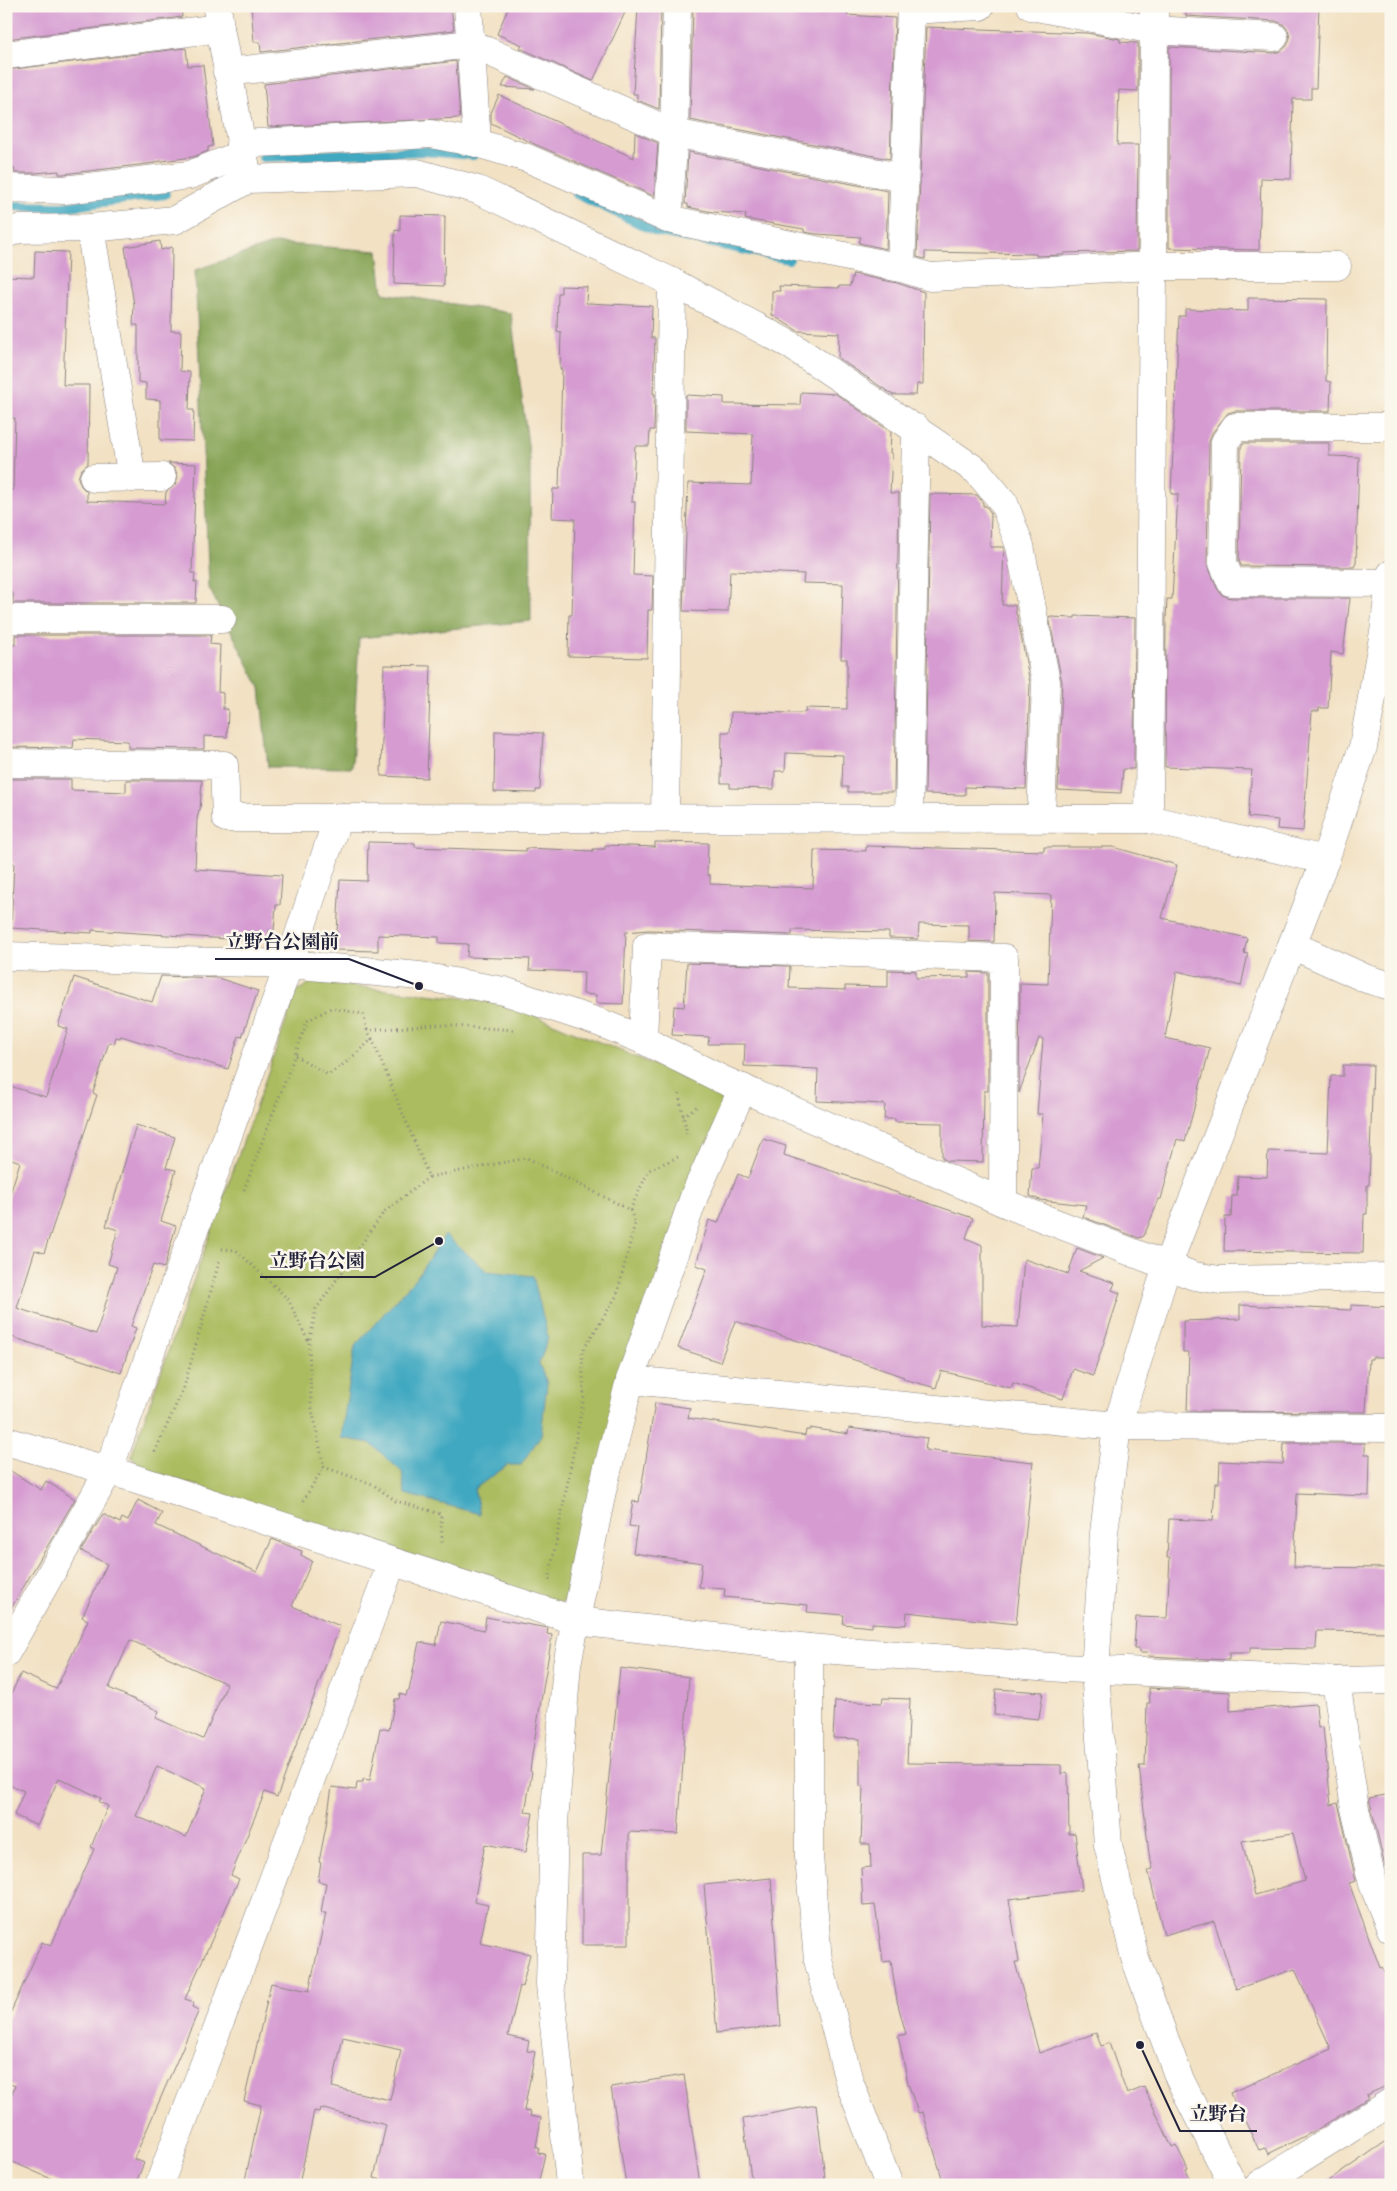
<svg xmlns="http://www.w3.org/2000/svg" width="1397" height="2191" font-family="'IM FELL Double Pica','Noto Serif JP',serif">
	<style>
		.green { fill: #aabc5f; stroke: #666f4d }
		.forest { fill: #87a456; stroke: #546348 }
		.water { fill: #41a8c1; stroke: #32657e }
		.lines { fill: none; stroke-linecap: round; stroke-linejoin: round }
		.stream { stroke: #41a8c1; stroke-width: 10 }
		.building { fill: #d69cd2; fill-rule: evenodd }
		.minor-casing { stroke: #8a827f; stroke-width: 29 }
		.path { stroke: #8a827f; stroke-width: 3; stroke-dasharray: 1 4; stroke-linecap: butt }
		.minor { stroke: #fff; stroke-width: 28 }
		.leader { fill: none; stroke: #22223b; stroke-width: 2 }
		.callout-dot { fill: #22223b; stroke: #fbf7ec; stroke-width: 2 }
		.callout-label { font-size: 19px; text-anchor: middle; font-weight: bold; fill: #22223b; stroke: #fbf7ec; stroke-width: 5; stroke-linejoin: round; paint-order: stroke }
	</style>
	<rect width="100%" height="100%" fill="#fbf7ec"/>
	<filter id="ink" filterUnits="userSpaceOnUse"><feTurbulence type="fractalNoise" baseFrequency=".02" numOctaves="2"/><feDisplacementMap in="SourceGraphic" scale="10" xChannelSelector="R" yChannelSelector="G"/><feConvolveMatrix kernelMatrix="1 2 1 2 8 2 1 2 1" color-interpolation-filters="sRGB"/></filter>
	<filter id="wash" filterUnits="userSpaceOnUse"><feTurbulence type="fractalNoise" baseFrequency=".0096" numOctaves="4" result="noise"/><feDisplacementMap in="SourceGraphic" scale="20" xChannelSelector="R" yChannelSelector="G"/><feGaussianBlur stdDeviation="1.12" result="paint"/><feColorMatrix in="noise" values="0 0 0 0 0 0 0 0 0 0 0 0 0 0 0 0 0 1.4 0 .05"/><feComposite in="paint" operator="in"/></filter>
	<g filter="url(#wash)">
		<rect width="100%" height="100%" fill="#f2e1c3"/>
		<!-- green -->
		<path class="green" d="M 312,982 L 502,1002 L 718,1091 L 723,1101 L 569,1598 L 559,1604 L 139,1467 L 131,1456 L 297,991 Z"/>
		<!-- forest -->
		<path class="forest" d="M 275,243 L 378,251 L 383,293 L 511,313 L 530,460 L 531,621 L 359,638 L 352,768 L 268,767 L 260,688 L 209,588 L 195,270 Z"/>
		<!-- water -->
		<path class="water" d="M 445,1235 L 487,1271 L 533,1276 L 548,1337 L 539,1364 L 547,1383 L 541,1435 L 521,1465 L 508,1465 L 474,1489 L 480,1514 L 405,1494 L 402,1472 L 370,1443 L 341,1438 L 355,1346 L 416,1278 Z"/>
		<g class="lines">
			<!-- stream -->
			<g class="stream">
				<path d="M 263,157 L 424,151 L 473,155"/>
				<path d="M 577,194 L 656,231 L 789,259"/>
				<path d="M 6,206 L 62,207 L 165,194"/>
			</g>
		</g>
		<g id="blocks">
			<!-- building -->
			<g class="building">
				<path d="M 6,6 L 181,6 L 182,17 L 6,39 Z"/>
				<path d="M 251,6 L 451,6 L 454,30 L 261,52 L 260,42 L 254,42 Z"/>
				<path d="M 509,6 L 628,6 L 593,81 L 520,48 L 522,45 L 497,34 Z"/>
				<path d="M 638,6 L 661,6 L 659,109 L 637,100 L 637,94 L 633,94 Z"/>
				<path d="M 693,6 L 817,6 L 847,9 L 847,15 L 895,18 L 890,159 L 690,120 Z"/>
				<path d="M 1186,6 L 1319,6 L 1316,88 L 1311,88 L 1311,99 L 1293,99 L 1291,179 L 1261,178 L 1259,250 L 1169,248 L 1169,47 L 1274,53 L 1281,51 L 1287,46 L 1290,38 L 1288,30 L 1283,24 L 1275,21 L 1186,16 Z"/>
				<path d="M 926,27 L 1087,33 L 1120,39 L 1120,42 L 1138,43 L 1138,91 L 1119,90 L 1117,145 L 1138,145 L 1137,251 L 1064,253 L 1064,255 L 1036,256 L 1036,254 L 925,252 L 925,259 L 917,257 Z"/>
				<path d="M 186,48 L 188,66 L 203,65 L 213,146 L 208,147 L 208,151 L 193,157 L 155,162 L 155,163 L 63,174 L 59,174 L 59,171 L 35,173 L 15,173 L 14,168 L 6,168 L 6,70 Z"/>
				<path d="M 456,61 L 460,118 L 268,127 L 264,84 Z"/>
				<path d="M 507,77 L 535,89 L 502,87 Z"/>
				<path d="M 499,95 L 634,158 L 635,133 L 658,143 L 654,196 L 532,143 L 491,123 L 491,113 Z"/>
				<path d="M 688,152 L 888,191 L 886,249 L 859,243 L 861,237 L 817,234 L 804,232 L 804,229 L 745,219 L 746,214 L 712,212 L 688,207 L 688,204 L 685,204 Z"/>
				<path d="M 400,215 L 445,216 L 444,286 L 394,284 L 395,230 L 400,231 Z"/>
				<path d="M 160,241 L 161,250 L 172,247 L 171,331 L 181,331 L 180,371 L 190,372 L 189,410 L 194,410 L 193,441 L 160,440 L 160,400 L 146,399 L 146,383 L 138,382 L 138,325 L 133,325 L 134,305 L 125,247 Z"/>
				<path d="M 35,251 L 68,252 L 63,385 L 89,385 L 88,464 L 81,470 L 78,478 L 81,486 L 87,492 L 87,501 L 165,504 L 166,492 L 175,485 L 178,477 L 175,469 L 168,463 L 196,464 L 192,573 L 195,573 L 194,582 L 197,582 L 196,603 L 13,603 L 13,593 L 6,593 L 6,489 L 13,490 L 15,418 L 6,418 L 6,276 L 34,277 Z"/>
				<path d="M 853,274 L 897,283 L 924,292 L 923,384 L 917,384 L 916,395 L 893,395 L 838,358 L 839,333 L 798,331 L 772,315 L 772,291 L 780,291 L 779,286 L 839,288 L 839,286 L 850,286 Z"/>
				<path d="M 561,286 L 587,287 L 586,303 L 652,306 L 651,338 L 655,338 L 653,394 L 655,394 L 654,430 L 650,430 L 649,446 L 635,446 L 632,502 L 635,502 L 633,575 L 653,576 L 652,610 L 648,610 L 647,658 L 568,656 L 569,615 L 572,615 L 575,519 L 552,518 L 553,489 L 559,489 L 562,369 L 560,369 L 561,332 L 557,331 L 558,293 L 561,293 Z"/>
				<path d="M 1248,298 L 1327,299 L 1326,381 L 1331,382 L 1330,411 L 1235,411 L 1228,413 L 1212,433 L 1209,442 L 1207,563 L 1217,588 L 1222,595 L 1231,598 L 1350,598 L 1343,654 L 1331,652 L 1328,708 L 1319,708 L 1319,711 L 1312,711 L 1303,831 L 1277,829 L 1278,820 L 1248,817 L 1252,770 L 1165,767 L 1166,619 L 1167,599 L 1172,599 L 1178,494 L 1171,494 L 1179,316 L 1185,316 L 1185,309 L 1248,311 Z"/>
				<path d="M 801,392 L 836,394 L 891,432 L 890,453 L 892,453 L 890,493 L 899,493 L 894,792 L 848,792 L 848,787 L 842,787 L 843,755 L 786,753 L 785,771 L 775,771 L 774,789 L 730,788 L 730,783 L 721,783 L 722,732 L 730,732 L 731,712 L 801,713 L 806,712 L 805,708 L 847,709 L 847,659 L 841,659 L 843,584 L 803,583 L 804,574 L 730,571 L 728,612 L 683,611 L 688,483 L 751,485 L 753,434 L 686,431 L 686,395 L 724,397 L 724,404 L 800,405 Z"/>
				<path d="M 1243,443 L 1329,443 L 1329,456 L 1359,457 L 1356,563 L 1354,567 L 1241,566 L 1239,560 L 1241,447 Z"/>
				<path d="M 930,494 L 977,495 L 983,503 L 983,506 L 986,506 L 991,513 L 990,547 L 1004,547 L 1002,605 L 1015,605 L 1016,615 L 1017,615 L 1030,683 L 1026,789 L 965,787 L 965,795 L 925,794 Z"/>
				<path d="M 1075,616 L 1135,618 L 1134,769 L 1123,769 L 1121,793 L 1058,790 L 1062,682 L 1049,617 L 1075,618 Z"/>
				<path d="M 15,635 L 211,635 L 210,644 L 220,645 L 218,692 L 223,693 L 223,709 L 228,709 L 227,737 L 204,736 L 204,749 L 128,748 L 128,741 L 74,739 L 73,748 L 6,747 L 6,645 L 15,645 Z"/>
				<path d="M 384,665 L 431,666 L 427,778 L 381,776 Z"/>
				<path d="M 495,731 L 543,733 L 540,790 L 536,790 L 536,793 L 494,792 Z"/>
				<path d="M 6,779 L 71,779 L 71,790 L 126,792 L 126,780 L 202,780 L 200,810 L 199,810 L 197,819 L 195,869 L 282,875 L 280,905 L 276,905 L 274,931 L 269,930 L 269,939 L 258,938 L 258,941 L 92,930 L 92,933 L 11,928 L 14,863 L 6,863 Z"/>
				<path d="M 368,842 L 415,843 L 415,847 L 525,851 L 526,848 L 593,851 L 593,849 L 605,849 L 605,845 L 655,847 L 655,842 L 708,843 L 707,875 L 710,875 L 710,884 L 813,888 L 814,850 L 866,851 L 866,846 L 1044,851 L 1044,847 L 1113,847 L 1177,865 L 1162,918 L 1247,938 L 1244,953 L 1248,954 L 1241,986 L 1177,971 L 1165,1038 L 1210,1048 L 1185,1142 L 1177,1139 L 1161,1199 L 1159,1199 L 1144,1236 L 1139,1238 L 1083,1217 L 1086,1205 L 1040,1200 L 1030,1196 L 1032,1168 L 1038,1168 L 1043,1114 L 1037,1114 L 1043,1039 L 1039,1038 L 1019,1093 L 1020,983 L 1048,984 L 1051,895 L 995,893 L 994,942 L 969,941 L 969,925 L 919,924 L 918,939 L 889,938 L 889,932 L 792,930 L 792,935 L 648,930 L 626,932 L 623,1004 L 596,1003 L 596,995 L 583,994 L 584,972 L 529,970 L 530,959 L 467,957 L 468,944 L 439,943 L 439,937 L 378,935 L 378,951 L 336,950 L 340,880 L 367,881 Z"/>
				<path d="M 687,963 L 790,966 L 789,988 L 845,990 L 845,986 L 888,987 L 888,970 L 916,971 L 916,978 L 969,977 L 969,972 L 988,973 L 988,1091 L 984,1091 L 983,1162 L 948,1161 L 942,1158 L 942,1123 L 895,1122 L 895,1119 L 884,1119 L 885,1104 L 817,1101 L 818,1069 L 744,1066 L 745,1044 L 708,1044 L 709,1037 L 672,1035 L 674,1006 L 684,1007 Z"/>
				<path d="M 161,976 L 218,978 L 258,991 L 242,1037 L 239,1036 L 228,1069 L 121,1036 L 120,1038 L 116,1037 L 114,1044 L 109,1042 L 93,1093 L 97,1095 L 44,1253 L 35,1250 L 17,1308 L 96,1334 L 117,1267 L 108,1264 L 118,1230 L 106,1226 L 136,1125 L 175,1137 L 166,1168 L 176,1170 L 161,1221 L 176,1226 L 164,1268 L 153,1265 L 131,1326 L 136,1328 L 121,1373 L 6,1335 L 6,1207 L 20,1162 L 6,1157 L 6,1085 L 46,1097 L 68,1029 L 58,1026 L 74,977 L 152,1002 Z"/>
				<path d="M 1343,1065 L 1373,1065 L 1369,1185 L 1367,1185 L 1367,1214 L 1364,1214 L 1363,1253 L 1224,1251 L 1225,1217 L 1231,1217 L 1232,1196 L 1237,1196 L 1238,1176 L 1267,1177 L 1268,1151 L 1328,1153 L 1331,1076 L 1343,1076 Z"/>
				<path d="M 763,1139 L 786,1146 L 784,1155 L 973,1218 L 966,1238 L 982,1245 L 982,1325 L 1018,1327 L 1024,1259 L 1068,1274 L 1077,1248 L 1103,1258 L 1079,1271 L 1115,1283 L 1112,1290 L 1120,1293 L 1093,1376 L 1073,1369 L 1063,1399 L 1013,1383 L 1011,1388 L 941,1371 L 936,1388 L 903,1379 L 904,1377 L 811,1345 L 735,1321 L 720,1362 L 678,1348 L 707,1269 L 696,1265 L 709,1220 L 718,1223 L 738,1174 L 748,1178 Z"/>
				<path d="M 1240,1305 L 1351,1310 L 1351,1305 L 1391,1307 L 1391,1357 L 1372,1357 L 1372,1359 L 1369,1359 L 1366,1412 L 1187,1411 L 1189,1352 L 1183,1352 L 1183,1321 L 1240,1319 Z"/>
				<path d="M 655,1403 L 690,1408 L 688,1418 L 805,1436 L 806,1430 L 810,1430 L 810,1428 L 848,1434 L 849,1428 L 927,1438 L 925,1450 L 1033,1462 L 1016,1624 L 907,1612 L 906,1625 L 872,1623 L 872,1627 L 843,1624 L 844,1615 L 807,1612 L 808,1605 L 724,1597 L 725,1589 L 699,1587 L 702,1563 L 633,1553 L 637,1527 L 629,1526 L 633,1501 L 639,1502 Z"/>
				<path d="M 1284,1443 L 1365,1443 L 1365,1454 L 1370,1454 L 1369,1496 L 1297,1493 L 1294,1567 L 1391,1568 L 1391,1632 L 1317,1631 L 1316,1649 L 1250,1648 L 1250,1653 L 1229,1653 L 1229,1660 L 1148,1656 L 1147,1653 L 1139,1653 L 1139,1649 L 1134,1649 L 1136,1617 L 1167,1618 L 1170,1557 L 1167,1557 L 1169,1519 L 1213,1521 L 1215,1483 L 1219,1483 L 1220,1461 L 1283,1464 Z"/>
				<path d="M 6,1468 L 41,1490 L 46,1481 L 75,1499 L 6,1617 Z"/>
				<path d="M 138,1500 L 162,1513 L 156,1525 L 257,1572 L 272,1539 L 302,1551 L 301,1555 L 312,1561 L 292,1606 L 340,1626 L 277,1797 L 265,1792 L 231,1875 L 239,1879 L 185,1999 L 194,2002 L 192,2007 L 199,2010 L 134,2159 L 144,2163 L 135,2185 L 65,2185 L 6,2159 L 6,2107 L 15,2086 L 6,2082 L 6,2023 L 42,1942 L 51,1946 L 94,1849 L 91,1847 L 108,1806 L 99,1802 L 101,1798 L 59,1778 L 37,1826 L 14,1815 L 24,1791 L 6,1783 L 6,1705 L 21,1673 L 56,1689 L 88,1620 L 82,1617 L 107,1564 L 81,1551 L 103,1514 L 120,1523 L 122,1518 L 128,1521 ZM 130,1640 L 227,1684 L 203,1739 L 156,1718 L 159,1711 L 109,1688 ZM 157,1766 L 206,1788 L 186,1837 L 136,1816 Z"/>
				<path d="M 486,1617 L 548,1628 L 547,1634 L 552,1635 L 532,1755 L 530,1771 L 532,1772 L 525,1812 L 533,1813 L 526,1852 L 485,1844 L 474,1902 L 488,1905 L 480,1943 L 530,1954 L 522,1987 L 520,1986 L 508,2036 L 529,2041 L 527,2051 L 535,2052 L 524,2111 L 531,2112 L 530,2116 L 541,2118 L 536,2147 L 539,2148 L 538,2153 L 545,2154 L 538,2185 L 389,2185 L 390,2182 L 374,2178 L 386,2125 L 320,2108 L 319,2112 L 314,2111 L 299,2185 L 244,2185 L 261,2105 L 244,2101 L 271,1983 L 309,1991 L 326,1913 L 321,1913 L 326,1883 L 318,1881 L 321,1863 L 319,1862 L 326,1826 L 332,1787 L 356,1790 L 357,1782 L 363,1782 L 363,1779 L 370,1780 L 380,1728 L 389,1730 L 395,1699 L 399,1699 L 400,1694 L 406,1696 L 407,1691 L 409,1691 L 419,1642 L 436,1645 L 441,1621 L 484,1630 ZM 343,2037 L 401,2050 L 390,2100 L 332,2087 Z"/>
				<path d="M 620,1668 L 689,1677 L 678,1834 L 629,1832 L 629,1945 L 582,1945 L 582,1855 L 601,1855 Z"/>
				<path d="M 1149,1688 L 1230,1692 L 1230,1711 L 1316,1704 L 1318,1728 L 1323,1727 L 1331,1805 L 1338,1803 L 1356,1881 L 1349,1883 L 1380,1968 L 1382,1967 L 1391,1985 L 1391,2084 L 1366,2095 L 1368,2098 L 1313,2132 L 1268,2154 L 1265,2148 L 1259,2150 L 1244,2119 L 1242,2120 L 1230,2093 L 1331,2049 L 1295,1969 L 1236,1989 L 1214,1921 L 1164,1935 L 1148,1870 L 1153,1869 L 1149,1854 L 1139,1766 L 1145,1766 L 1147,1703 L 1150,1703 ZM 1293,1833 L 1305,1881 L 1255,1895 L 1242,1841 Z"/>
				<path d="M 996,1689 L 1043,1692 L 1039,1719 L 994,1715 Z"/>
				<path d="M 883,1698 L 910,1699 L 907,1763 L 1061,1765 L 1061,1774 L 1068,1773 L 1069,1834 L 1075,1833 L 1082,1890 L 1009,1899 L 1019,1962 L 1015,1962 L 1039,2053 L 1096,2033 L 1101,2046 L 1109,2043 L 1127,2094 L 1144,2087 L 1172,2147 L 1176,2145 L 1188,2169 L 1186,2170 L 1193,2185 L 944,2185 L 923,2112 L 918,2113 L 908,2083 L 898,2036 L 906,2034 L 897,2001 L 891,1961 L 883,1962 L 875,1905 L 863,1906 L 861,1868 L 871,1867 L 870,1844 L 861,1844 L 863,1786 L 860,1786 L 860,1739 L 833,1738 L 835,1701 L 882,1703 Z"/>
				<path d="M 1391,1794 L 1391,1874 L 1387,1875 L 1369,1798 Z"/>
				<path d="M 771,1878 L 781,2026 L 717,2033 L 704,1885 Z"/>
				<path d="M 684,2075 L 700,2185 L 626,2185 L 611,2087 Z"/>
				<path d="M 816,2105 L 826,2185 L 752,2185 L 743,2119 Z"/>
				<path d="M 1391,2138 L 1391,2185 L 1323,2185 Z"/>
			</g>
		</g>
	</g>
	<g filter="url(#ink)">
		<use href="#blocks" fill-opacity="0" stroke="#8a827f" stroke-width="1"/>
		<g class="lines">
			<defs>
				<g id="minor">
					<path d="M 468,6 L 477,143"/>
					<path d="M 1031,6 L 1154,30 L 1274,37"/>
					<path d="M 1154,6 L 1153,266 L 1337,266"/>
					<path d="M 911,10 L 980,6"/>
					<path d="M 6,55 L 220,28 L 217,6"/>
					<path d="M 227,72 L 471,44 L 674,133 L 904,178"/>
					<path d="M 240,144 L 431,134 L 477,143 L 527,158 L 668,219 L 901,268 L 930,277 L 1153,266 L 1149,819"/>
					<path d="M 248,179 L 417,173 L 478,190 L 672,282 L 789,344 L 977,471 L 1004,503 L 1020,546 L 1046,682 L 1041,818"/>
					<path d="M 6,188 L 64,190 L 190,175 L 242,154"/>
					<path d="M 668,219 L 674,133 L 677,6"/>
					<path d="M 90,228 L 132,478"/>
					<path d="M 6,234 L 18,229 L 90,228 L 175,220 L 248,179 L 220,28"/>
					<path d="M 901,268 L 911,6"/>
					<path d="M 94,478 L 162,477"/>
					<path d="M 1390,583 L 1231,582 L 1223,563 L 1225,442 L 1235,427 L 1391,427"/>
					<path d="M 6,619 L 222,619"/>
					<path d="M 6,763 L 224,765 L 226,818 L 1149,819 L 1325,860"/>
					<path d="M 665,818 L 672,282"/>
					<path d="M 909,818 L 916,428"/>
					<path d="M 1292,945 L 1367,979 L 1391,986"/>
					<path d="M 6,956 L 289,964 L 420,976 L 504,991 L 601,1023 L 643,1040 L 721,1079 L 1014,1207 L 1194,1276 L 1220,1280 L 1391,1277"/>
					<path d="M 643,1040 L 647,946 L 1004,958 L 1003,1202"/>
					<path d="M 630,1380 L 695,1194 L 743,1088"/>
					<path d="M 6,1441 L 127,1476 L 577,1621 L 809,1648 L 1063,1668 L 1336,1681 L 1391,1680"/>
					<path d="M 809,1648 L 809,1857 L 818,1960 L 849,2081 L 889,2185"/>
					<path d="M 6,1653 L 108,1472 L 289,964 L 338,817"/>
					<path d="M 1336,1681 L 1355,1809 L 1373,1884 L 1391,1929"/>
					<path d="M 159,2185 L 392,1562"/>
					<path d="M 570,2185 L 550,1984 L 554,1822 L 567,1664 L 602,1491 L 630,1380 L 1117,1426 L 1391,1428"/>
					<path d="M 1233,2185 L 1179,2078 L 1135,1958 L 1108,1845 L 1095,1671 L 1104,1533 L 1117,1426 L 1167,1266 L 1325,860 L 1363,747 L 1384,632 L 1391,574"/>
					<path d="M 1259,2185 L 1391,2102"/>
				</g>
			</defs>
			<!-- minor casing -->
			<use href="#minor" class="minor-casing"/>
			<!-- path -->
			<g class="path">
				<path d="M 367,1030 L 438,1025 L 516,1030"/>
				<path d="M 372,1039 L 429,1177 L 527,1158 L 630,1210 L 635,1223 L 617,1295 L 582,1352 L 584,1397 L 549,1579 L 551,1580"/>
				<path d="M 679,1094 L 687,1134"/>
				<path d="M 683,1116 L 699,1105"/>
				<path d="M 429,1177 L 384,1212 L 316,1309 L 309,1344 L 311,1404 L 324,1467 L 372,1484 L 396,1501 L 441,1514 L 442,1544"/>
				<path d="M 244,1190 L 295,1055 L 328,1075 L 348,1061 L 372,1039 L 367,1030 L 363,1014 L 331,1008 L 307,1021 L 295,1055"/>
				<path d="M 630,1210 L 649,1170 L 678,1157"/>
				<path d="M 222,1249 L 236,1250 L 288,1299 L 309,1343"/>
				<path d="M 155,1452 L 184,1387 L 219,1262"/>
				<path d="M 303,1501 L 324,1467"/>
			</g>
			<!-- minor -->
			<use href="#minor" class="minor"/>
		</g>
	</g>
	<!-- callouts -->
	<path class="leader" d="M419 986L349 959H215M439 1241L375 1277H260M1140 2045L1180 2131H1257"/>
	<g class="callout-dot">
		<circle cx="419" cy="986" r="5"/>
		<circle cx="439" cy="1241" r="5"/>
		<circle cx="1140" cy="2045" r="5"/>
	</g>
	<g class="callout-label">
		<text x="282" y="948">立野台公園前</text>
		<text x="317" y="1267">立野台公園</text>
		<text x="1218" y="2120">立野台</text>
	</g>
	<!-- margin -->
	<rect width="1397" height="2191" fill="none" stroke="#fbf7ec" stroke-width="25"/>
</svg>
